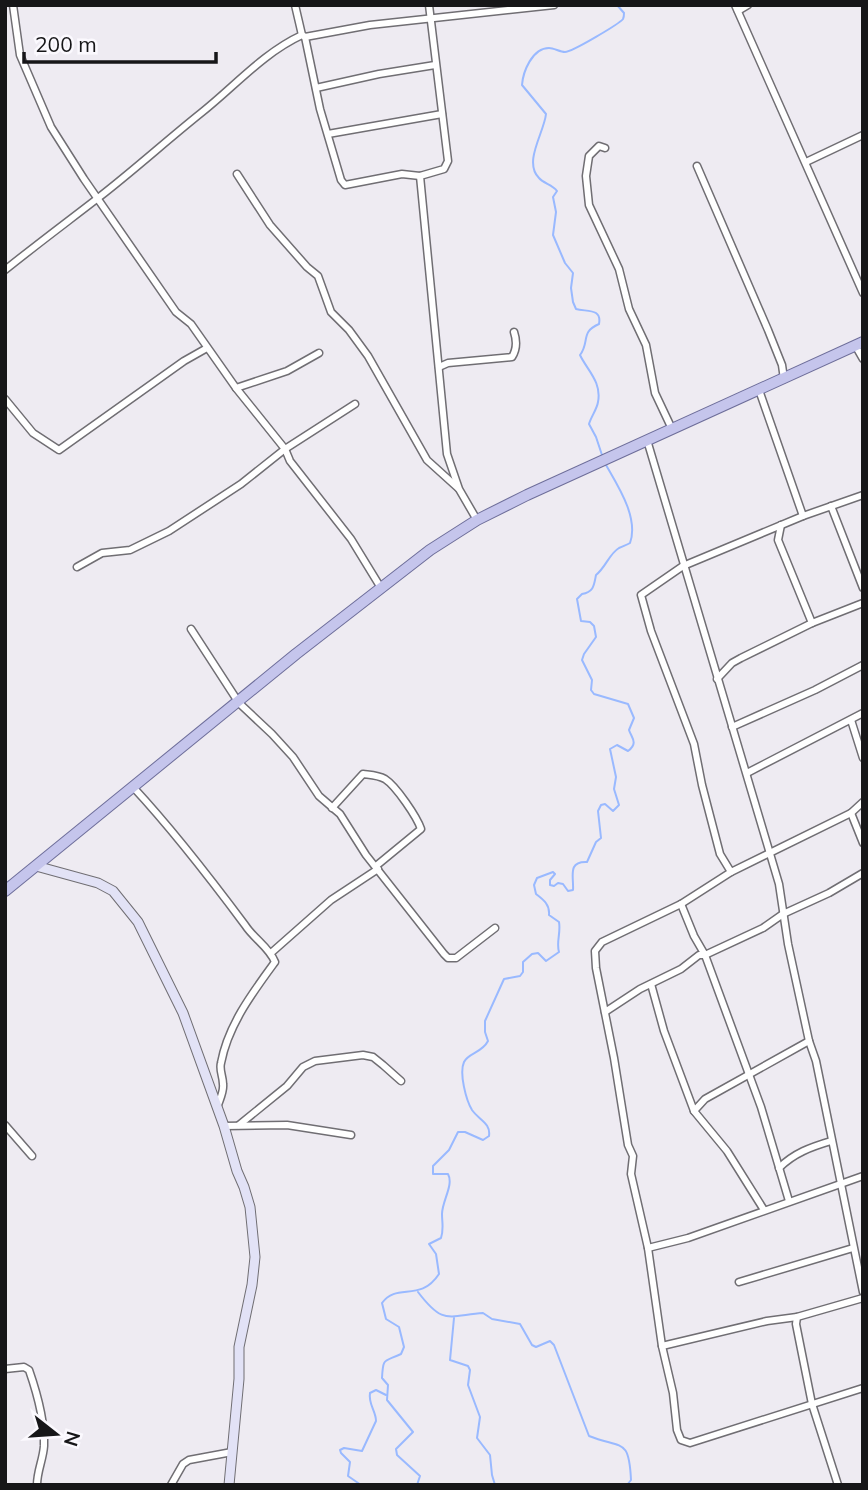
<svg xmlns="http://www.w3.org/2000/svg" width="868" height="1490" font-family="Mulish,sans-serif">
	<style>
		.lines { fill: none; stroke-linecap: round; stroke-linejoin: round }
		.stream { stroke: #99b9ff; stroke-width: 2 }
		.street-casing { stroke: #706e73; stroke-width: 9 }
		.secondary-casing { stroke: #706e73; stroke-width: 11 }
		.primary-casing { stroke: #6e6e9a; stroke-width: 12 }
		.street { stroke: #fff; stroke-width: 6 }
		.secondary { stroke: #e2e2f6; stroke-width: 9 }
		.primary { stroke: #c5c5ec; stroke-width: 10 }
	</style>
	<rect width="100%" height="100%" fill="#eeebf2"/>
	<g class="lines">
		<!-- stream -->
		<g class="stream">
			<path d="M 602,455 L 596,437 L 589,424 C 591,417 597,409 598,402 C 602,382 587,370 580,355 C 590,342 580,332 599,324 C 602,308 587,312 576,309 L 573,302 L 571,288 L 573,273 L 565,263 L 553,235 L 556,212 L 553,197 L 557,191 C 552,184 544,184 539,178 C 523,162 544,133 546,114 L 522,85 C 523,72 532,48 549,48 C 554,48 560,52 565,52 C 572,52 619,24 623,19 C 624,17 624,15 624,13 L 617,5"/>
			<path d="M 418,1292 C 443,1325 447,1316 483,1313 L 492,1319 L 520,1324 L 532,1345 L 536,1347 L 550,1341 L 554,1345 L 589,1436 C 622,1449 629,1437 631,1480 L 627,1485"/>
			<path d="M 454,1318 L 450,1360 L 468,1366 L 470,1370 L 468,1385 L 480,1417 L 477,1438 L 490,1455 L 492,1475 L 495,1485"/>
			<path d="M 361,1485 L 348,1476 L 350,1462 L 341,1453 L 340,1450 L 344,1448 L 362,1451 L 376,1421 C 376,1411 368,1404 370,1393 L 376,1390 L 386,1395"/>
			<path d="M 417,1485 L 420,1476 L 397,1455 L 396,1449 L 413,1432 L 387,1400 L 388,1385 L 382,1378 C 383,1357 384,1362 401,1354 L 404,1347 L 399,1327 L 386,1319 L 382,1303 C 397,1282 420,1303 439,1274 L 436,1254 L 429,1244 L 441,1238 C 444,1229 442,1223 442,1214 C 442,1201 454,1185 448,1174 L 433,1174 L 433,1166 L 449,1150 L 458,1132 L 465,1132 L 483,1140 L 489,1136 C 491,1123 479,1120 472,1110 C 466,1100 459,1073 464,1062 C 468,1053 482,1053 488,1041 L 485,1032 L 485,1021 L 504,979 L 520,976 L 523,972 L 523,962 L 532,954 L 538,953 L 546,961 L 559,952 C 556,942 561,933 559,922 L 549,915 C 550,905 544,900 536,894 L 534,885 L 537,878 L 553,872 L 555,874 L 550,880 L 550,885 L 554,886 L 558,883 L 563,884 L 568,891 L 573,890 C 574,877 567,861 587,862 L 596,842 L 601,838 L 598,811 L 601,805 L 605,804 L 613,811 L 619,805 L 614,789 L 616,777 L 610,749 L 617,745 L 628,751 C 639,743 631,737 629,730 L 634,718 L 628,704 L 594,694 L 591,690 L 592,680 L 582,660 L 584,654 L 596,637 L 594,626 L 590,622 L 581,621 L 577,599 L 582,594 C 594,592 594,585 596,575 C 606,567 609,554 619,548 C 623,546 627,545 630,543 C 639,518 618,486 606,465"/>
		</g>
		<defs>
			<g id="street">
				<path d="M 13,5 L 20,55 L 51,127 L 84,179 L 176,312 L 191,324 L 236,388 L 285,449 L 290,461 L 351,539 L 381,588"/>
				<path d="M 295,5 L 302,35"/>
				<path d="M 429,5 L 448,161 L 444,169 L 420,176 L 447,454 L 459,489 L 477,520"/>
				<path d="M 735,5 L 863,293"/>
				<path d="M 738,11 L 748,5"/>
				<path d="M 305,37 L 320,109 L 341,180 L 345,185 L 402,174 L 420,176"/>
				<path d="M 316,88 L 379,74 L 435,65"/>
				<path d="M 328,134 L 442,114"/>
				<path d="M 605,148 L 599,146 L 589,156 L 586,176 L 589,205 L 619,269 L 629,309 L 646,345 L 655,393 L 672,429"/>
				<path d="M 806,162 L 863,135"/>
				<path d="M 697,166 L 768,330 L 782,365 L 784,379"/>
				<path d="M 237,174 L 270,225 L 307,267 L 318,276 L 331,312 L 349,330 L 368,356 L 427,460 L 458,488"/>
				<path d="M 5,270 C 36,245 67,222 98,198 C 133,171 166,141 201,113 C 234,87 263,53 302,35 L 305,37 L 370,25 L 554,5"/>
				<path d="M 855,345 L 863,359"/>
				<path d="M 439,367 L 448,363 L 512,357 C 517,349 517,341 514,332"/>
				<path d="M 236,388 L 287,371 L 319,353"/>
				<path d="M 759,390 L 803,516"/>
				<path d="M 5,399 L 33,433 L 59,450 L 184,361 L 207,348"/>
				<path d="M 647,440 L 779,884 L 788,944 L 809,1041 L 816,1061 L 863,1292"/>
				<path d="M 831,506 L 863,588"/>
				<path d="M 781,525 L 778,540 L 812,623"/>
				<path d="M 77,567 L 102,553 L 130,550 L 169,531 L 241,484 L 285,449 L 355,404"/>
				<path d="M 191,629 L 239,703 L 272,734 L 293,757 L 319,796 L 340,814 L 366,855 L 444,954 L 448,958 L 456,958 L 495,928"/>
				<path d="M 717,679 L 732,663 L 741,658 L 812,623 L 863,603"/>
				<path d="M 851,720 L 863,758"/>
				<path d="M 732,727 L 815,690 L 863,665"/>
				<path d="M 747,773 L 863,713"/>
				<path d="M 133,787 C 173,830 210,878 245,925 C 254,939 269,947 275,962 C 253,992 228,1025 221,1063 C 219,1070 223,1076 223,1084 C 224,1091 220,1099 218,1105"/>
				<path d="M 863,802 L 851,813 L 731,872 L 681,904 L 602,942 L 595,951 L 596,968 L 614,1058 L 628,1145 L 633,1156 L 631,1174 L 648,1248 L 662,1346 L 673,1393 L 677,1430 L 681,1440 L 690,1443 L 863,1388"/>
				<path d="M 332,808 L 363,774 C 371,775 378,775 385,779 C 396,786 417,817 421,829 L 376,866"/>
				<path d="M 851,813 L 863,843"/>
				<path d="M 731,872 L 720,854 L 702,785 L 694,744 L 651,631 L 641,595 L 683,566 L 803,516 L 863,495"/>
				<path d="M 681,904 L 694,936 L 705,955 L 761,1107 L 789,1201"/>
				<path d="M 271,953 L 331,900 L 378,869"/>
				<path d="M 651,984 L 664,1031 L 694,1111 L 727,1151 L 764,1210"/>
				<path d="M 605,1012 L 640,989 L 681,969 L 699,955 L 705,955 L 763,928 L 783,914 L 829,893 L 863,873"/>
				<path d="M 694,1111 L 705,1099 L 809,1041"/>
				<path d="M 5,1125 L 32,1156"/>
				<path d="M 239,1125 L 287,1086 L 303,1067 L 315,1061 L 363,1055 L 373,1057 L 383,1065 L 401,1081"/>
				<path d="M 224,1126 L 287,1125 L 351,1135"/>
				<path d="M 779,1168 C 794,1153 811,1147 831,1141"/>
				<path d="M 648,1248 L 688,1238 L 863,1176"/>
				<path d="M 739,1282 L 853,1248"/>
				<path d="M 662,1346 L 767,1321 L 797,1317"/>
				<path d="M 5,1369 L 24,1367 L 29,1370 C 37,1393 45,1422 44,1446 C 43,1460 37,1471 37,1485"/>
				<path d="M 171,1485 L 183,1464 L 189,1460 L 232,1452"/>
				<path d="M 838,1485 L 812,1404 L 796,1324 L 797,1317 L 863,1298"/>
			</g>
			<path id="secondary" d="M 36,866 L 98,883 L 113,891 L 138,922 L 183,1013 L 224,1126 L 237,1171 L 244,1187 L 250,1207 L 255,1257 L 252,1285 L 239,1347 L 239,1379 L 229,1485"/>
			<path id="primary" d="M 5,891 L 296,654 L 430,550 L 477,520 L 527,495 L 863,342"/>
		</defs>
		<!-- street casing -->
		<use href="#street" class="street-casing"/>
		<!-- secondary casing -->
		<use href="#secondary" class="secondary-casing"/>
		<!-- primary casing -->
		<use href="#primary" class="primary-casing"/>
		<!-- street -->
		<use href="#street" class="street"/>
		<!-- secondary -->
		<use href="#secondary" class="secondary"/>
		<!-- primary -->
		<use href="#primary" class="primary"/>
	</g>
	<!-- border -->
	<rect width="868" height="1490" fill="none" stroke="#161618" stroke-width="14"/>
	<!-- north arrow -->
	<g transform="translate(56 1434) rotate(107)" stroke="#fbf9fe" stroke-width="5" paint-order="stroke">
	<path d="M0-5L12 26L0 18L-12 26Z" fill="#161618"/>
	<text y="-10" font-size="19" font-weight="bold" text-anchor="middle" fill="#161618">N</text>
	</g>
	<!-- scale -->
	<path d="M24 52v10h192v-10" fill="none" stroke="#161618" stroke-width="3.5"/>
	<text x="35" y="52" font-size="21" fill="#161618" stroke="#fbf9fe" stroke-width="5" paint-order="stroke">200 m</text>
</svg>
